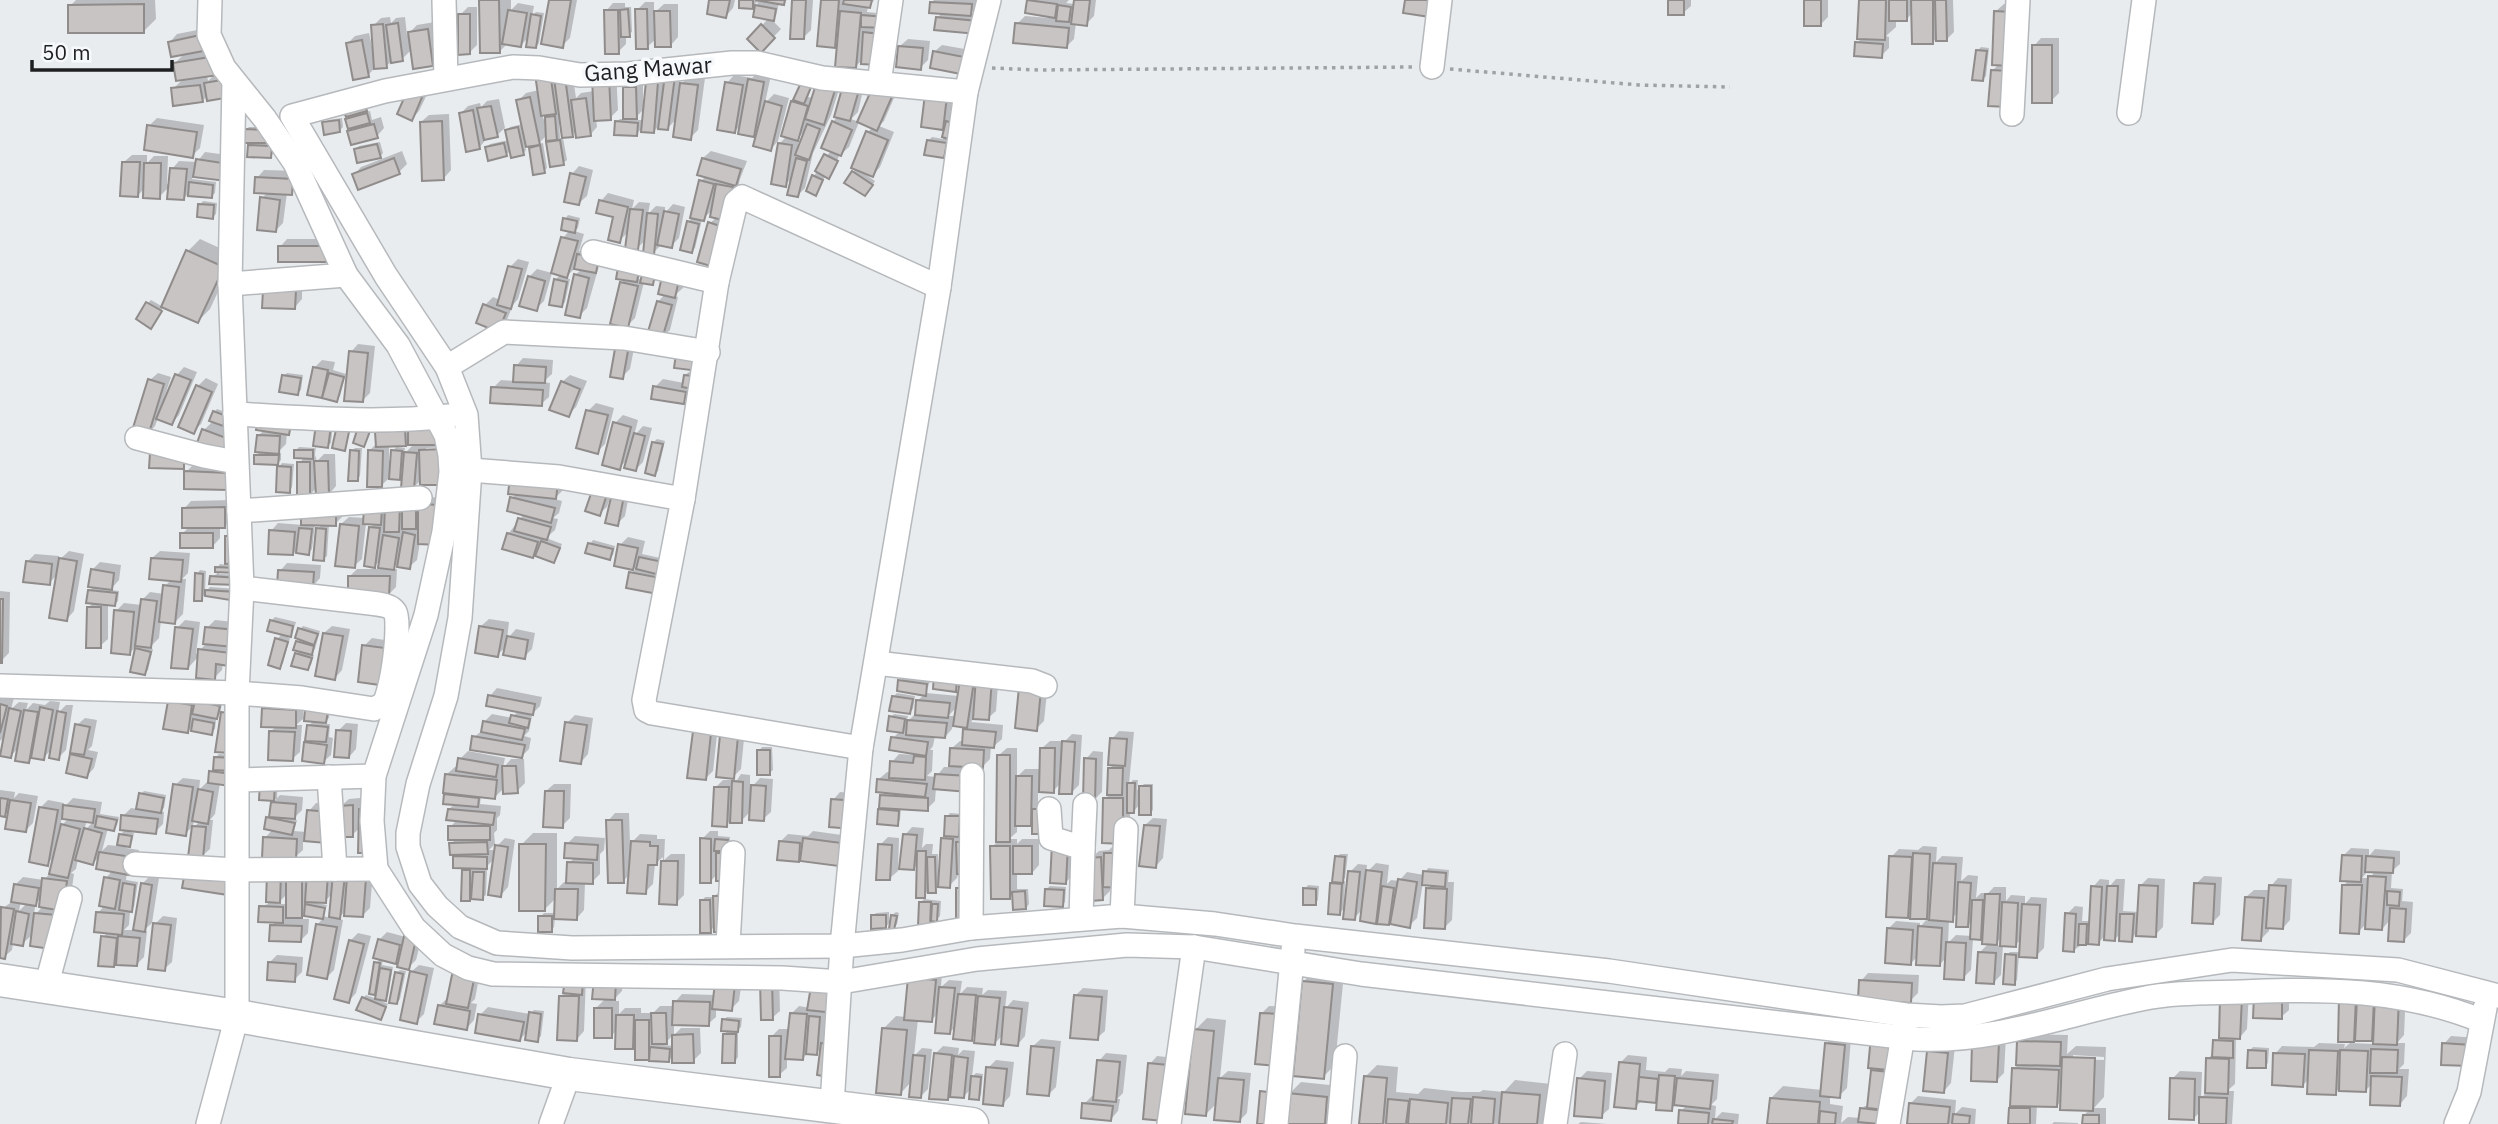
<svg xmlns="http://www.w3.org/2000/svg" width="2498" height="1124" font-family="'IBM Plex Sans',sans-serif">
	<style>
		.shadow { fill: #0003; fill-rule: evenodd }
		.building { fill: #c8c4c3; stroke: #908c8b; stroke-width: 2 }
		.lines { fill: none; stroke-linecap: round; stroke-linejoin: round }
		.street-casing { stroke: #b6b9bc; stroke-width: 26 }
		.secondary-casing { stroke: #b6b9bc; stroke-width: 35 }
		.path { stroke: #9fa2a4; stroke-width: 3.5; stroke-dasharray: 3.5 5; stroke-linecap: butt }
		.street { stroke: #fff; stroke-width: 23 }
		.secondary { stroke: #fff; stroke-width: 32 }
		.labels { text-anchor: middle; stroke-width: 7; stroke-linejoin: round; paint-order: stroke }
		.street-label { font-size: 23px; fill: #1e1f20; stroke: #f6f9fc }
	</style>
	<rect width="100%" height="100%" fill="#e9ecef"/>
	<!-- shadow -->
	<g class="shadow">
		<path d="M 76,0 L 155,0 L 156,19 L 144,31 L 70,6 Z"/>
		<path d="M 480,0 L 511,0 L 511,10 L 518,3 L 534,6 L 532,16 L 536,12 L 544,13 L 539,43 L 536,47 L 529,37 L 521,45 L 508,43 L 500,51 Z"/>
		<path d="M 551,0 L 577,0 L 570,38 L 562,46 Z"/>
		<path d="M 711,0 L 735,0 L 733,8 L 726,16 Z"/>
		<path d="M 741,0 L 787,0 L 783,4 L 779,3 L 776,16 L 772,20 L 781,29 L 761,50 L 749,39 L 769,18 L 755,16 L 758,1 L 752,7 Z"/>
		<path d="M 794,0 L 813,0 L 811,30 L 803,38 Z"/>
		<path d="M 823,0 L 874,0 L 870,6 L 868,6 L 867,12 L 888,14 L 864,58 L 855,67 L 839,41 L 834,46 Z"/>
		<path d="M 934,0 L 978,0 L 978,6 L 971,13 L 985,14 L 984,25 L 937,18 L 943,12 L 932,2 Z"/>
		<path d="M 1029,0 L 1069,0 L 1066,3 L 1075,4 L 1075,0 L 1096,0 L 1094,16 L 1086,24 L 1076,22 L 1074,39 L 1066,47 L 1017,24 L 1025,16 L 1049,18 L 1049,15 L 1027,12 Z"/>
		<path d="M 1670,0 L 1691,0 L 1691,6 L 1683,13 Z"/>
		<path d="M 1805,0 L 1828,0 L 1828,17 L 1821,24 Z"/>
		<path d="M 1860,0 L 1953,0 L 1954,32 L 1946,40 L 1935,40 L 1933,42 L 1913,12 L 1907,19 L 1896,19 L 1896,27 L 1886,36 L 1889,37 L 1889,48 L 1881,56 L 1857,43 L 1862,38 Z"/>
		<path d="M 645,2 L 654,2 L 654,13 L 664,4 L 678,4 L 678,37 L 671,45 L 657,38 L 647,47 L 637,10 Z"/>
		<path d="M 613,3 L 625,3 L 625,7 L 631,7 L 632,32 L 626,35 L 626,44 L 618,52 L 606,11 Z"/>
		<path d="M 2004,4 L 2020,5 L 2014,97 L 1992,71 L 1999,64 L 1996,11 Z"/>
		<path d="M 468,7 L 477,7 L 477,45 L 469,53 L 460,15 Z"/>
		<path d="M 390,17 L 391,23 L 396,18 L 405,17 L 407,35 L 417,25 L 435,22 L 440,57 L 432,65 L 412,49 L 402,59 L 392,61 L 386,66 L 376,67 L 368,75 L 347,44 L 355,36 L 369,33 L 372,47 L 374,47 L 373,26 L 381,18 Z"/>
		<path d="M 213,27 L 235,72 L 202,101 L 173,89 L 183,79 L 175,63 L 185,53 L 170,42 L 177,34 ZM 216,73 L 208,81 L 207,75 Z"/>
		<path d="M 2041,38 L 2059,38 L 2059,93 L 2051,101 L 2034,46 Z"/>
		<path d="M 908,39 L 930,41 L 928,60 L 920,68 L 900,46 Z"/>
		<path d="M 942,45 L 976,51 L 973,65 L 934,52 Z"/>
		<path d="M 1981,47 L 1989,48 L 1986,76 L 1983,79 L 1978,50 Z"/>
		<path d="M 682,68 L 679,86 L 690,76 L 705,78 L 698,130 L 690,138 L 677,118 L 668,128 L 658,127 L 654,131 L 640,130 L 637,134 L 616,122 L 620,119 L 625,119 L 624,88 L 632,80 L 643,80 L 643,100 L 646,100 L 655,74 ZM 645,108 L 644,120 L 633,120 Z"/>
		<path d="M 572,70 L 576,98 L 581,93 L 594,91 L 616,70 L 618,110 L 610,118 L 596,119 L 597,127 L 590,135 L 577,130 L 572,135 L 561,121 L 559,121 L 560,138 L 563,138 L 567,160 L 563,163 L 548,143 L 552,139 L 548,134 L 538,144 L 543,143 L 547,168 L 544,171 L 530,148 L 535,144 L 525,146 L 526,150 L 523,154 L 511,150 L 506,155 L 487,147 L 490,144 L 509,140 L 507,131 L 510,127 L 523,124 L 518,101 L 526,93 L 539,90 L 537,75 ZM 551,113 L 544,120 L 542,114 Z"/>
		<path d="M 758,72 L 771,75 L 765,103 L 774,94 L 789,98 L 778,141 L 771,149 L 759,129 L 753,135 L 742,124 L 734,132 L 727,83 L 734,75 L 752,78 Z"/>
		<path d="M 816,76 L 808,97 L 814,98 L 842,80 L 831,115 L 813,153 L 805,188 L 798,195 L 793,177 L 785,185 L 779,144 L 787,136 L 793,102 ZM 807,129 L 797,151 L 799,137 Z"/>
		<path d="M 865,82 L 858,112 L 851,119 L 859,122 L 849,147 L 839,156 L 832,173 L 829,176 L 826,175 L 816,193 L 814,176 L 831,150 L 833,122 Z"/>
		<path d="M 900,84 L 884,121 L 879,126 L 894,132 L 880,167 L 873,175 L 862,172 L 875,181 L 869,191 L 853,172 L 857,168 L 868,132 L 873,127 L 859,121 Z"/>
		<path d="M 430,88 L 419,111 L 412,119 L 410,90 Z"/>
		<path d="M 953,89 L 950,119 L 961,122 L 944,156 L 929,140 L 932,137 L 943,139 L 948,122 L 942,128 L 926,95 Z"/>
		<path d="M 499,99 L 505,128 L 497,135 L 487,138 L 479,148 L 461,113 L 468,106 L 480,103 L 481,107 L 487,101 Z"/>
		<path d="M 369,107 L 362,113 L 370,111 L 372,120 L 381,117 L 384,128 L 377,136 L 349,132 L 355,125 L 347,120 L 353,113 Z"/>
		<path d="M 449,114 L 451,170 L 444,178 L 421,122 L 429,115 Z"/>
		<path d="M 157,118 L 204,125 L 200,148 L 192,156 L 149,126 Z"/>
		<path d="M 342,118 L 343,127 L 339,131 L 324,123 L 328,120 Z"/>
		<path d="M 249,127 L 269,127 L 265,143 L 275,143 L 274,153 L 270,156 L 249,145 L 254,141 L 245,130 Z"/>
		<path d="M 380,142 L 383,153 L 380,157 L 355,150 L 359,146 Z"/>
		<path d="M 402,151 L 407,164 L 399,172 L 359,188 L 354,175 L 361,167 Z"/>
		<path d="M 711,151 L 747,161 L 740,179 L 721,257 L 710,223 L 717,217 L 713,210 L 702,219 L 695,248 L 692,251 L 688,222 L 692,218 L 701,181 L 706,176 L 703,158 Z"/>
		<path d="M 205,152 L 235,156 L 225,179 L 193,175 L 192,179 L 216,182 L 215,193 L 212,196 L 188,194 L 183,199 L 170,186 L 159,197 L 145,188 L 138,195 L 124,162 L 132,155 L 147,155 L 147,163 L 154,156 L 168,156 L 167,184 L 170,184 L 172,169 L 179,161 L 197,162 Z"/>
		<path d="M 579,166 L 593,170 L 587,196 L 579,203 L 572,174 Z"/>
		<path d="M 264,170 L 300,171 L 299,185 L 291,193 L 287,193 L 283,223 L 276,230 L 262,198 L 268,192 L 257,178 Z"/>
		<path d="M 608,193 L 634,200 L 632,209 L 639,202 L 650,203 L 648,214 L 656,206 L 665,207 L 665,213 L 673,204 L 685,207 L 679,238 L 671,246 L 661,245 L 653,253 L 646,240 L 637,248 L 629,231 L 619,241 L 615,216 L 601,201 Z"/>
		<path d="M 203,201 L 217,203 L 216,214 L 213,217 L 200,205 Z"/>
		<path d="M 568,215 L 580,218 L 578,228 L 574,231 L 584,234 L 579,251 L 602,255 L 587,308 L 579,316 L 575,275 L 582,269 L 575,268 L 565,278 L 570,279 L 565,302 L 562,306 L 555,280 L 561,274 L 563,238 L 570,230 L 565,219 Z"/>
		<path d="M 200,239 L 235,255 L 210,309 L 198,321 L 164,306 L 154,323 L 148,303 L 151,300 L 163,307 L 188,251 Z"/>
		<path d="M 287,239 L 334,239 L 334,252 L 280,247 Z"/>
		<path d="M 518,259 L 529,262 L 518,299 L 513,305 L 506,322 L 478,322 L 485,305 L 493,297 L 500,300 L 510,267 Z"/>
		<path d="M 642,262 L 639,279 L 642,280 L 659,265 L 656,280 L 652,284 L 644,282 L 635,318 L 627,326 L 621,283 Z"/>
		<path d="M 687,268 L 683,288 L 674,296 L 678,297 L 670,330 L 662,337 L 658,302 Z"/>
		<path d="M 537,269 L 552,273 L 544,301 L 536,309 L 529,277 Z"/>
		<path d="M 302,283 L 302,299 L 295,307 L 264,307 Z"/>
		<path d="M 636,338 L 630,369 L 622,377 L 612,375 Z"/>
		<path d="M 358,344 L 375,346 L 370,393 L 362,401 L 351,352 Z"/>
		<path d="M 523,358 L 553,360 L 552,374 L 543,382 L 550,383 L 549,397 L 541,404 L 493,388 L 501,380 L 515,381 L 516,366 Z"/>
		<path d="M 322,360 L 335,362 L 333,370 L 346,374 L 340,396 L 336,400 L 309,393 L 314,368 Z"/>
		<path d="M 184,367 L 197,372 L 179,415 L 172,423 L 158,418 L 155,426 L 148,434 L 150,380 L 158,373 L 171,377 L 164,398 L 167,399 L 177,375 Z"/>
		<path d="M 689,372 L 703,374 L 691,395 L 683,403 L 655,387 L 663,379 L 684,383 L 685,375 Z"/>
		<path d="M 287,373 L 303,375 L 301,390 L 298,393 L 283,376 Z"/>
		<path d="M 570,375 L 587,381 L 576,407 L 568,415 L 562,382 Z"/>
		<path d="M 206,378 L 218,384 L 201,424 L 193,432 L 198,386 Z"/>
		<path d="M 596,403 L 614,408 L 605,444 L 597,452 L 588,411 Z"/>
		<path d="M 217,409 L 234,415 L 231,443 L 204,430 L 213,421 L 214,412 Z"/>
		<path d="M 623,415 L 638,420 L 634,436 L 643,426 L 652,428 L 643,462 L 636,469 L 629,458 L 619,468 L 615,423 Z"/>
		<path d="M 333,423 L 331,443 L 327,446 L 316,445 L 315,455 L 317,461 L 324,454 L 335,454 L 336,486 L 329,494 L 317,487 L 310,495 L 299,463 L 305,457 L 296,450 L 299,447 L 315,448 L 318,425 Z"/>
		<path d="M 412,423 L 451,447 L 426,448 L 422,479 L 414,487 L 404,474 L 399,478 L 389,478 L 381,486 L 369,451 L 377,443 L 377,432 L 384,425 ZM 410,440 L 415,443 L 404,454 L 405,448 L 396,447 L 393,451 L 392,461 L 389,460 L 389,445 L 406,444 Z"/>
		<path d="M 296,426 L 287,433 L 286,444 L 277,453 L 281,453 L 281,460 L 278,463 L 256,455 L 261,451 L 258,436 L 264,430 Z"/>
		<path d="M 657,439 L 665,441 L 658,471 L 655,474 L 654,442 Z"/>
		<path d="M 355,448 L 362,448 L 360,476 L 357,479 L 352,451 Z"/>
		<path d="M 282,463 L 294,464 L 292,487 L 289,491 L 279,467 Z"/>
		<path d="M 194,464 L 236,465 L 236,481 L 186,472 Z"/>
		<path d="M 565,475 L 563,490 L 554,499 L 562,501 L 559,513 L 553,518 L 558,519 L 555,530 L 546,538 L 562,544 L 557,557 L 553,561 L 535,554 L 533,556 L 508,534 L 524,514 L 512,498 L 517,493 Z"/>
		<path d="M 631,484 L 625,516 L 617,524 L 612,499 L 610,498 L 607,507 L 599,514 L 587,510 L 612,492 Z"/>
		<path d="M 428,497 L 447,498 L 420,542 L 417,560 L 409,567 L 396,565 L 392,569 L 397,569 L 396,587 L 389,594 L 350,576 L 357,569 L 380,569 L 381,559 L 375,566 L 371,527 L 375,523 L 366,523 L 362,559 L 354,566 L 341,524 L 349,517 L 365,518 L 366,507 Z"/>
		<path d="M 232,500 L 232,518 L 225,526 L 220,526 L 220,538 L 213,546 L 182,534 L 190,526 L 184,509 L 191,501 Z"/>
		<path d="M 343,505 L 343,516 L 335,524 L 329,524 L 327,556 L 323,559 L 318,529 L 323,524 L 315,524 L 312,549 L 308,553 L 299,547 L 293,554 L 271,531 L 278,523 L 303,525 Z"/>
		<path d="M 230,534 L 238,568 L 219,571 L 219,574 L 241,575 L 241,580 L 211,577 L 217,574 L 217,568 L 220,564 L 227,565 L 226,537 Z"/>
		<path d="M 628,537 L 645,541 L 642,554 L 665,559 L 670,586 L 631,573 L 636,569 L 616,564 L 620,545 Z"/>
		<path d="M 593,540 L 615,546 L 613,555 L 609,558 L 590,544 Z"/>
		<path d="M 69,551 L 84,554 L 74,611 L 67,619 L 58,574 L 49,583 L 27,562 L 35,554 L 59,556 L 58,561 Z"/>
		<path d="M 160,551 L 190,553 L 188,573 L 182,579 L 186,579 L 183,614 L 175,622 L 161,620 L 159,638 L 149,648 L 153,649 L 148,670 L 145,673 L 132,670 L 137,645 L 130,653 L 116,611 L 124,603 L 142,605 L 142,600 L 150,592 L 164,594 L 165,586 L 171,580 L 152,558 Z"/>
		<path d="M 100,562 L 121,565 L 119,580 L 110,590 L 119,591 L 118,601 L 115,604 L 108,603 L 108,639 L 100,646 L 89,607 L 94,602 L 89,591 L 95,586 L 92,570 Z"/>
		<path d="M 287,563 L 321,565 L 320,578 L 313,586 L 280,571 Z"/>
		<path d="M 200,570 L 206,571 L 205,592 L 210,587 L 237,589 L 229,598 L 205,594 L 201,599 L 197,574 Z"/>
		<path d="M 0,591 L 10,592 L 9,653 L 1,661 Z"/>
		<path d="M 275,617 L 296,622 L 293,632 L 288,638 L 290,638 L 283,663 L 280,667 L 277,639 L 283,633 L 271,621 Z"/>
		<path d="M 489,619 L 509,622 L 507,639 L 516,629 L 535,633 L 532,649 L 524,657 L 507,646 L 497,655 L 481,626 Z"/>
		<path d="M 185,620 L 200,622 L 196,654 L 205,645 L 207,628 L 215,620 L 243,623 L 223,663 L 222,670 L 214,678 L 199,656 L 188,668 L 177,628 Z"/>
		<path d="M 303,626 L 320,631 L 315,649 L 310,654 L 314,655 L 311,665 L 307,668 L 296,654 L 301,650 L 297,642 L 300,639 L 300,629 Z"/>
		<path d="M 332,626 L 350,629 L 342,670 L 335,678 L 324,633 Z"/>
		<path d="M 372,638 L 391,641 L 387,675 L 364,646 Z"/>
		<path d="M 999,671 L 996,711 L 988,718 L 975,717 L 971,722 L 1003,725 L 1002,739 L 994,746 L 991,746 L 990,759 L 982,767 L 976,766 L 975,782 L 936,788 L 935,801 L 927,809 L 901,808 L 900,820 L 897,824 L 880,810 L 884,806 L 882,796 L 887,791 L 879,779 L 887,772 L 891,772 L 892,762 L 899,754 L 915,755 L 916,753 L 893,738 L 900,731 L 891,717 L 894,714 L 908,716 L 906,723 L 916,713 L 917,701 L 925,694 L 900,681 L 904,677 L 931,677 L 927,681 L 930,681 L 926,693 L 959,696 L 961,684 L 955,690 L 935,688 ZM 958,706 L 956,716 L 948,716 ZM 953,724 L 968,726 L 965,730 L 964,741 L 960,741 L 952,748 L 951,767 L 944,767 L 936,777 L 927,776 L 932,771 L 933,750 L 930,750 L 933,746 L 935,736 L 945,737 L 952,729 Z"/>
		<path d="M 1048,683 L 1044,721 L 1036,729 L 1017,727 Z"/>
		<path d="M 497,688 L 542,697 L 540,706 L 530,716 L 532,716 L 529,731 L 524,736 L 531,738 L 529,749 L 522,756 L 474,737 L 483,730 L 484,722 L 492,714 L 512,718 L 518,711 L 490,696 Z"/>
		<path d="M 897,693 L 915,696 L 913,709 L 910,712 L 893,697 Z"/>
		<path d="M 0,694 L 14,698 L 11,709 L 19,702 L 28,703 L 26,710 L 33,703 L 45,705 L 50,701 L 60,702 L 58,713 L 66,705 L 73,705 L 66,750 L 58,758 L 52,749 L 43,758 L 33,757 L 29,761 L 19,747 L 11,756 L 6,735 L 0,741 Z"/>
		<path d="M 170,701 L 222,703 L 220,714 L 214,719 L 216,720 L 215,729 L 211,733 L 194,725 L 187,732 Z"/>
		<path d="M 272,701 L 303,703 L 303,719 L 296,725 L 302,725 L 300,752 L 292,759 L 271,731 L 277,726 L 264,709 Z"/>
		<path d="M 330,708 L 329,718 L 324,724 L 330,724 L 329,737 L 333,738 L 331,755 L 323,762 L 306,743 L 310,739 L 308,726 Z"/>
		<path d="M 575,715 L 593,718 L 588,754 L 581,762 L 567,723 Z"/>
		<path d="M 85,718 L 97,720 L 92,746 L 88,750 L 98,752 L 94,768 L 87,776 L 72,755 L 75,752 L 77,725 Z"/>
		<path d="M 346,723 L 358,724 L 356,749 L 349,757 L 338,731 Z"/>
		<path d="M 718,726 L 713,771 L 705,779 L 694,731 Z"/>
		<path d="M 745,729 L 741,769 L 733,777 L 722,736 Z"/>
		<path d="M 1119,731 L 1134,732 L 1129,784 L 1133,780 L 1138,780 L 1137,790 L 1144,784 L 1153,784 L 1153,810 L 1150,813 L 1140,804 L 1134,811 L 1130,811 L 1130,834 L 1105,799 L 1109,795 L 1109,769 L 1114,764 L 1112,739 Z"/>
		<path d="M 1072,734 L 1082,735 L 1079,785 L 1072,792 L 1062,782 L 1053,791 L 1038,791 L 1038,806 L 1048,806 L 1030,824 L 1017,824 L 1017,832 L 1009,839 L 1017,839 L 1017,844 L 1022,839 L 1039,839 L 1039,865 L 1032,873 L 1017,873 L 1017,889 L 1028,889 L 1029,904 L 1026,908 L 1014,893 L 1009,898 L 992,847 L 998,841 L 999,755 L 1007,748 L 1017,748 L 1017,777 L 1025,769 L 1041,769 L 1042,748 L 1050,741 L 1062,741 L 1062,744 Z"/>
		<path d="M 762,747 L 772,747 L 773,770 L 769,773 L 759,751 Z"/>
		<path d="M 468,751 L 505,758 L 503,768 L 511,759 L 524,759 L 525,783 L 517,791 L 505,787 L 495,797 L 481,796 L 480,804 L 501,806 L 500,815 L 497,818 L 497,830 L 494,833 L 495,844 L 489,850 L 496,850 L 497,846 L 505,838 L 515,840 L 508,887 L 501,895 L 495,858 L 484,869 L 487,869 L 486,895 L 482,898 L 469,900 L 463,871 L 467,867 L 455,857 L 459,853 L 451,844 L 457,838 L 450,827 L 458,819 L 449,809 L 456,803 L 446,795 L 449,792 L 447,774 L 455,767 L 458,767 L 460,759 Z"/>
		<path d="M 1093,751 L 1103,752 L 1102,792 L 1094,800 L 1086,759 Z"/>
		<path d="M 219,754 L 236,755 L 220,783 L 215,814 L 210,820 L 213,820 L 210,849 L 202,856 L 194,827 L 200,821 L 194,820 L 193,826 L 185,834 L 175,785 L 183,778 L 200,780 L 199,790 L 207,782 L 210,782 L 211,772 L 215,767 L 216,757 Z"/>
		<path d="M 741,774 L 750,775 L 750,789 L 760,778 L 773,779 L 771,812 L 763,819 L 751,811 L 741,821 L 730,821 L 726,825 L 715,788 L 723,780 L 737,780 Z"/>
		<path d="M 278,780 L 277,798 L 280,795 L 303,797 L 302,810 L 293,819 L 297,820 L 294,831 L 306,832 L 309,811 L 316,803 L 336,805 L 325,842 L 303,839 L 303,850 L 295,857 L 265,838 L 273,829 L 268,818 L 271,815 L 273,803 L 276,799 L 260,798 Z"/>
		<path d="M 554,784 L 571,784 L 570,818 L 562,826 L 546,791 Z"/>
		<path d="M 0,790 L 15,792 L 14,798 L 19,793 L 38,796 L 33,823 L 26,830 L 10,809 L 5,815 L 0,814 Z"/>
		<path d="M 144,791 L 166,795 L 164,808 L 160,811 L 164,812 L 163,824 L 155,832 L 127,829 L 127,831 L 134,833 L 132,842 L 126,848 L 139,850 L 136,865 L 127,873 L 126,880 L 138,882 L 134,907 L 130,911 L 129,925 L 124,930 L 135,930 L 142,884 L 150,876 L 159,878 L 152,923 L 143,931 L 147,931 L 144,957 L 136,965 L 116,963 L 113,966 L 103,937 L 108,932 L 98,913 L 105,905 L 106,878 L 113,870 L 100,856 L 93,863 L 78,859 L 76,869 L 71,873 L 74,874 L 70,901 L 22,944 L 13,943 L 12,950 L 4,957 L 0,957 L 0,924 L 3,908 L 13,901 L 16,884 L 23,877 L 44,880 L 52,871 L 55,856 L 47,864 L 40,808 L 48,800 L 64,803 L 64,807 L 73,798 L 102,802 L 100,814 L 119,817 L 117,825 L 114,829 L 108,828 L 102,851 L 108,845 L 118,846 L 121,834 L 126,829 L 123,816 L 131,808 L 138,809 L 141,794 ZM 62,817 L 69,818 L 60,827 ZM 87,820 L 94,821 L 84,831 ZM 42,897 L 43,906 L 34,916 L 35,906 L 33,906 ZM 21,901 L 28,902 L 19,911 Z"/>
		<path d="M 840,792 L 862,794 L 860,819 L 833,800 Z"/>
		<path d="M 360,798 L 361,827 L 352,835 L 341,806 L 349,799 Z"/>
		<path d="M 615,813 L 629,813 L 630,844 L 640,834 L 657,835 L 657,839 L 665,839 L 664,860 L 671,854 L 685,854 L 684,895 L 676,903 L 661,902 L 663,857 L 655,864 L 653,884 L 645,892 L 630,874 L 623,881 L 608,821 Z"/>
		<path d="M 950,813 L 962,814 L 960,839 L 969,839 L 957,878 L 949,886 L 938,885 L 935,891 L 928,891 L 924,896 L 919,863 L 913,869 L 905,835 L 912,827 L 924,828 L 922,848 L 926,844 L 933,844 L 932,854 L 938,854 L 938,872 L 941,872 L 943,839 L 946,836 L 947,817 Z"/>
		<path d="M 1153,818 L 1167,819 L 1163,858 L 1156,866 L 1145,825 Z"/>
		<path d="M 710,831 L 718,831 L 718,836 L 730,837 L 729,846 L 718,873 L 710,882 L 702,839 Z"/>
		<path d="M 813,831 L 856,837 L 846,865 L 803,856 L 798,860 L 780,842 L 788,834 L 808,836 Z"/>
		<path d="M 533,833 L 557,833 L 557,889 L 564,882 L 568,882 L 569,863 L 575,857 L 567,844 L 575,836 L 605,838 L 604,850 L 600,854 L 600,874 L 592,882 L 585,882 L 584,910 L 577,918 L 555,918 L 554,927 L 551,931 L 540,917 L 544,913 L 556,913 L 556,898 L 544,910 L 521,845 Z"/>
		<path d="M 888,837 L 899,838 L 898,871 L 890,878 L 880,845 Z"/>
		<path d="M 1075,837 L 1073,875 L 1066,882 L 1052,882 Z"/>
		<path d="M 1113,846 L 1127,846 L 1110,886 L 1110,891 L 1102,899 L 1091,858 L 1099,851 L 1109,850 Z"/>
		<path d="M 1923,846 L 1937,847 L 1936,862 L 1942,856 L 1963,857 L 1961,881 L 1968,875 L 1978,876 L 1976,898 L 1981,893 L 1988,893 L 1994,887 L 2006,887 L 2006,901 L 2011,895 L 2025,896 L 2025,904 L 2031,897 L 2047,898 L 2044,948 L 2036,956 L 2019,955 L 2017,980 L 2014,983 L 2006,955 L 2010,952 L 2021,952 L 2022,939 L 2015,945 L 2003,945 L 2001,975 L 1994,982 L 1979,953 L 1989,943 L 1985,934 L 1980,938 L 1973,938 L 1971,970 L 1963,978 L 1947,957 L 1940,964 L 1918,956 L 1911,963 L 1888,929 L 1896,921 L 1920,923 L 1920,927 L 1927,919 L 1931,920 L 1932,912 L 1926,918 L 1912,912 L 1908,916 L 1891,857 L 1899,849 L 1918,850 ZM 1958,913 L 1968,925 L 1973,920 L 1972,936 L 1956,935 L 1948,943 L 1949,920 ZM 2002,937 L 2001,946 L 1994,945 Z"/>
		<path d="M 2351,848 L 2369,849 L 2369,856 L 2375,849 L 2400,851 L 2400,864 L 2392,871 L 2391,888 L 2403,889 L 2402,901 L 2413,902 L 2411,933 L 2403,941 L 2391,919 L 2382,929 L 2367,923 L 2358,932 L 2344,885 L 2350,879 L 2344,855 ZM 2368,871 L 2375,871 L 2370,878 L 2362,878 Z"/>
		<path d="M 1340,854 L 1348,854 L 1345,878 L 1342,881 L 1345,881 L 1344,908 L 1340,913 L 1332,884 L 1337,857 Z"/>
		<path d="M 1376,863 L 1389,865 L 1387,884 L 1391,880 L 1399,881 L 1407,872 L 1424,875 L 1428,868 L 1449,870 L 1448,882 L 1454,882 L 1452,920 L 1444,928 L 1428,889 L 1432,884 L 1423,883 L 1417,918 L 1409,926 L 1361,920 L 1363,909 L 1354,918 L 1350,872 L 1358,864 L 1367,865 L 1366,873 Z"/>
		<path d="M 373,871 L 370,908 L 362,916 L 346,910 L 338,919 L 343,920 L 334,970 L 327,977 L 318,924 L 324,917 L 303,914 L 298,919 L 309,919 L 308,933 L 301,940 L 271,926 L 277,921 L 260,907 L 268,904 L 269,873 ZM 288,893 L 288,904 L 277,904 ZM 333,893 L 331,918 L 323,916 L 327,905 L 317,903 L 317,901 L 325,901 Z"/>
		<path d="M 2204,876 L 2222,877 L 2220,915 L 2212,923 L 2196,884 Z"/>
		<path d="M 2148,878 L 2165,879 L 2163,927 L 2155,935 L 2135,934 L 2132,940 L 2121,933 L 2115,939 L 2106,935 L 2098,943 L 2090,939 L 2074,950 L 2067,914 L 2075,906 L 2083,907 L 2082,921 L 2091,921 L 2093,887 L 2100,879 L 2109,880 L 2109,887 L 2116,879 L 2125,879 L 2123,911 L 2139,912 L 2140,886 Z"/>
		<path d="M 2278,878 L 2292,879 L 2290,920 L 2283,928 L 2269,927 L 2269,931 L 2261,939 L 2246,897 L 2254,890 L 2270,890 L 2271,886 Z"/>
		<path d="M 1308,885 L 1319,886 L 1318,900 L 1315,904 L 1305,889 Z"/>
		<path d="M 1050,886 L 1066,887 L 1065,902 L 1062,905 L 1046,889 Z"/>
		<path d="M 718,893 L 727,893 L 716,925 L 710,931 L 702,901 L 705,897 L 714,897 Z"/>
		<path d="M 924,899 L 941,901 L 940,916 L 936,920 L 932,919 L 929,925 L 921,902 Z"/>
		<path d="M 889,912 L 889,923 L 886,927 L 873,916 L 876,913 Z"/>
		<path d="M 896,912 L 899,913 L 897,924 L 894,928 L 892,915 Z"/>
		<path d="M 163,916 L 177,918 L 172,962 L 164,969 L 155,924 Z"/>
		<path d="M 424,928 L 416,960 L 408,968 L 401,955 L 395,962 L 383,959 L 382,965 L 393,967 L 388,996 L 385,999 L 377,999 L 388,1004 L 380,1018 L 363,998 L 366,995 L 377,999 L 378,993 L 371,992 L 376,963 L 381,958 L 379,940 L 387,932 L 406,937 Z"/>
		<path d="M 358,933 L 371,936 L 356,993 L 349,1001 L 350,941 Z"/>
		<path d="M 277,955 L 303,957 L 302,972 L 294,980 L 269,963 Z"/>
		<path d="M 419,965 L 434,968 L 424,1014 L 416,1022 L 411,972 Z"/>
		<path d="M 481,967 L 475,999 L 471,1003 L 477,1004 L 474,1020 L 467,1028 L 439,1006 Z"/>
		<path d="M 400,970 L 406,971 L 400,999 L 397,1003 L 396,973 Z"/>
		<path d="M 1315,970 L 1344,973 L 1335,1065 L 1323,1077 L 1303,982 Z"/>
		<path d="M 623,973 L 622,991 L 612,1001 L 619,1001 L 619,1014 L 625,1008 L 641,1008 L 641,1013 L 653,1013 L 660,1006 L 675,1006 L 675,1002 L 682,994 L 715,995 L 716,983 L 741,987 L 739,1001 L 731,1009 L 716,1008 L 716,1017 L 708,1024 L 674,1023 L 674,1035 L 681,1028 L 700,1028 L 701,1053 L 693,1061 L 674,1055 L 668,1061 L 651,1055 L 648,1058 L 637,1048 L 616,1047 L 617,1030 L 611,1036 L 596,1008 L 606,998 ZM 673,1035 L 674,1046 L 663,1045 Z"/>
		<path d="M 779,973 L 780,1011 L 772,1018 L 761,981 Z"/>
		<path d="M 942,973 L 941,987 L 949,980 L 962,981 L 960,994 L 967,987 L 983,988 L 982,995 L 988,990 L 1007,991 L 1005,1009 L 1013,1000 L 1029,1002 L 1025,1036 L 1018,1044 L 1003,1035 L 995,1043 L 977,1034 L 971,1039 L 956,1026 L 950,1032 L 938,1013 L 931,1021 L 918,1019 L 914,1056 L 922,1048 L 932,1049 L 928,1089 L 921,1096 L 912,1081 L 900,1094 L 884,1028 L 896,1016 L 906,1017 L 909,978 Z"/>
		<path d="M 1868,973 L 1919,975 L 1918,993 L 1910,1001 L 1861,981 Z"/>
		<path d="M 586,977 L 584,1031 L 577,1039 L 561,996 Z"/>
		<path d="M 1083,988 L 1108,990 L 1105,1031 L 1097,1038 L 1075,996 Z"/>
		<path d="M 2289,989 L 2289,1010 L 2281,1017 L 2255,996 Z"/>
		<path d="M 2406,990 L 2404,1035 L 2397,1043 L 2405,1043 L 2404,1064 L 2399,1069 L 2409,1069 L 2407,1096 L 2400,1104 L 2372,1084 L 2366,1090 L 2339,1089 L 2335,1093 L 2310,1078 L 2303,1085 L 2275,1054 L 2282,1046 L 2314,1047 L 2319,1043 L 2345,1044 L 2344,1048 L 2350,1043 L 2375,1044 L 2375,1040 L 2340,1040 L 2341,998 Z"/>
		<path d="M 2249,991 L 2247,1029 L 2240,1037 L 2236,1037 L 2235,1084 L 2227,1091 L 2234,1091 L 2232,1124 L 2200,1124 L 2201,1111 L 2193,1119 L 2172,1079 L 2180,1071 L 2202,1072 L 2201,1098 L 2206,1093 L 2208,1059 L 2214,1052 L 2215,1041 L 2220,1038 Z"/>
		<path d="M 799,1006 L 827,1011 L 825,1040 L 835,1042 L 822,1047 L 816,1053 L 809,1052 L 802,1059 L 787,1057 L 787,1068 L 779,1075 L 771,1037 L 779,1029 L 790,1029 L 792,1013 Z"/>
		<path d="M 1269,1006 L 1288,1007 L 1276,1064 L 1262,1013 Z"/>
		<path d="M 488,1007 L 530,1014 L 534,1010 L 544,1011 L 541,1036 L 537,1040 L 528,1031 L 520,1039 L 480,1015 Z"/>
		<path d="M 727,1017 L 742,1018 L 741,1027 L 738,1030 L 738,1057 L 735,1061 L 724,1034 L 729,1030 L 723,1020 Z"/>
		<path d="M 1207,1018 L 1226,1020 L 1220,1078 L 1228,1071 L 1251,1073 L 1247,1113 L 1240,1120 L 1218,1102 L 1206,1114 L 1195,1030 Z"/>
		<path d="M 1881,1029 L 1893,1100 L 1892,1124 L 1769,1124 L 1771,1098 L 1783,1086 L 1822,1090 L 1826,1044 L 1834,1036 L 1851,1038 L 1847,1088 L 1839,1096 L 1830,1095 L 1830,1104 L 1843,1106 L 1841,1123 L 1848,1117 L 1860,1118 L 1861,1109 L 1865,1106 L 1869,1106 L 1873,1037 Z"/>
		<path d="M 2026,1034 L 2068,1035 L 2067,1054 L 2076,1046 L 2106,1047 L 2104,1097 L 2094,1108 L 2106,1108 L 2106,1124 L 2084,1124 L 2084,1115 L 2090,1109 L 2062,1100 L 2057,1106 L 2037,1105 L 2036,1124 L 2010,1124 L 2011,1109 L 2015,1104 L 2013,1069 L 2018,1065 L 2019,1041 ZM 2073,1055 L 2104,1057 L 2104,1060 L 2073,1059 Z"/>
		<path d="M 2006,1036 L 2004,1073 L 1996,1081 L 1974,1043 Z"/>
		<path d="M 2451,1036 L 2478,1038 L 2477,1057 L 2444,1044 Z"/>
		<path d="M 1041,1039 L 1061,1041 L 1056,1087 L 1049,1094 L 1033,1046 Z"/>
		<path d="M 1936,1044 L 1955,1046 L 1951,1083 L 1944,1091 L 1929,1052 Z"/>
		<path d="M 943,1046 L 959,1048 L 958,1055 L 963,1050 L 975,1051 L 972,1077 L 976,1073 L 983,1074 L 981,1095 L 978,1099 L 971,1089 L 963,1097 L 950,1095 L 947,1099 L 935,1054 Z"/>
		<path d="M 2253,1047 L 2269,1048 L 2268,1063 L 2265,1066 L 2250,1050 Z"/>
		<path d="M 1106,1053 L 1127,1055 L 1123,1093 L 1117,1099 L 1120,1099 L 1118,1111 L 1111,1119 L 1084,1104 L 1092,1096 L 1095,1096 L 1099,1061 Z"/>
		<path d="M 1628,1055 L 1647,1057 L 1646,1070 L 1665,1072 L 1669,1068 L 1682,1069 L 1681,1076 L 1686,1071 L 1719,1074 L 1717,1099 L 1711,1105 L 1716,1106 L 1715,1119 L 1722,1112 L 1739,1114 L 1738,1124 L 1680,1124 L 1681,1111 L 1687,1105 L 1677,1104 L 1671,1109 L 1659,1101 L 1643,1100 L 1635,1107 L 1620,1063 Z"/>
		<path d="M 1157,1056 L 1175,1058 L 1170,1111 L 1150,1064 Z"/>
		<path d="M 996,1060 L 1014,1062 L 1010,1096 L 1003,1104 L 988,1068 Z"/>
		<path d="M 1377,1065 L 1398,1067 L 1396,1092 L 1418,1094 L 1424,1088 L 1461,1092 L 1480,1092 L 1483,1090 L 1504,1092 L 1515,1080 L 1551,1084 L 1547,1124 L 1361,1124 L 1365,1077 Z"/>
		<path d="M 1587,1071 L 1612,1073 L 1609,1109 L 1601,1116 L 1579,1079 Z"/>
		<path d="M 1301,1082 L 1339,1086 L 1342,1124 L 1286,1124 L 1289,1094 Z"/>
		<path d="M 1918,1096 L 1956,1100 L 1955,1114 L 1962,1107 L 1976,1109 L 1975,1124 L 1910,1124 L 1910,1104 Z"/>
		<path d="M 1581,1122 L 1607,1124 L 1578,1124 Z"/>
		<path d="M 2054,1122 L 2078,1123 L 2078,1124 L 2052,1124 Z"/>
	</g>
	<!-- building -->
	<g class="building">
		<path d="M 479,0 L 499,0 L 500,53 L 480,53 Z"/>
		<path d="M 549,0 L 571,0 L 563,48 L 541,44 Z"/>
		<path d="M 709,0 L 730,0 L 726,18 L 707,14 Z"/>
		<path d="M 739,0 L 753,0 L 753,9 L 739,8 Z"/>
		<path d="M 755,0 L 785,0 L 784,5 Z"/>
		<path d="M 792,0 L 806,0 L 804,39 L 790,39 Z"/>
		<path d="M 821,0 L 839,0 L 835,48 L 817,46 Z"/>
		<path d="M 844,0 L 872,0 L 870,8 L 843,4 Z"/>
		<path d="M 1027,0 L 1057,4 L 1055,18 L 1025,13 Z"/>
		<path d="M 1074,0 L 1090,0 L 1087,26 L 1071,24 Z"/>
		<path d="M 1405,0 L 1433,0 L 1430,17 L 1403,13 Z"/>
		<rect x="1668" y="0" width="16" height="15"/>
		<rect x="1804" y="0" width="17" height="26"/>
		<path d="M 1859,0 L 1886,0 L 1885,40 L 1857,39 Z"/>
		<rect x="1889" y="0" width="18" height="21"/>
		<path d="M 1911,0 L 1933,0 L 1933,44 L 1912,44 Z"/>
		<path d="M 1935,0 L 1946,0 L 1947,41 L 1936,41 Z"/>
		<path d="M 930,2 L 972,4 L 971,16 L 929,13 Z"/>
		<path d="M 144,4 L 144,33 L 68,33 L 68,5 Z"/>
		<path d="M 755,5 L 776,9 L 774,21 L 753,17 Z"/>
		<path d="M 1058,5 L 1071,7 L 1069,22 L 1056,21 Z"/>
		<path d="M 628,9 L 630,37 L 621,37 L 620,10 Z"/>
		<path d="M 635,9 L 647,9 L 648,49 L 636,49 Z"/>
		<path d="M 508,10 L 527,13 L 521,47 L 502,44 Z"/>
		<path d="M 604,10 L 618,10 L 619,54 L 605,54 Z"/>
		<path d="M 654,11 L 670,11 L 671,47 L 655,47 Z"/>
		<path d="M 840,11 L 861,13 L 856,68 L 835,67 Z"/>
		<path d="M 1994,11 L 2013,12 L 2011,66 L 1992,65 Z"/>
		<path d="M 458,14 L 470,14 L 470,54 L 458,55 Z"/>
		<path d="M 531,14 L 541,16 L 536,48 L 526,47 Z"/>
		<path d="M 861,15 L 886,17 L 885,28 L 861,27 Z"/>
		<path d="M 936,17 L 978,21 L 977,34 L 934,30 Z"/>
		<path d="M 398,23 L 403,61 L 391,63 L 386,25 Z"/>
		<path d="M 1015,23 L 1069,28 L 1067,48 L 1013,43 Z"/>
		<path d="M 383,24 L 387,68 L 374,69 L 371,25 Z"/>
		<path d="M 761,24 L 775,38 L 761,53 L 747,39 Z"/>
		<path d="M 428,29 L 433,66 L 413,69 L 408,32 Z"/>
		<path d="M 863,32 L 880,34 L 878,65 L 861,64 Z"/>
		<path d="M 205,34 L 209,50 L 171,57 L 168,42 Z"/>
		<path d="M 362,40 L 369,77 L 353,80 L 346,43 Z"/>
		<path d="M 1855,42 L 1883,44 L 1882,58 L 1854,56 Z"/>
		<rect x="2032" y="45" width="20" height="58"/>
		<path d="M 898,46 L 923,48 L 921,70 L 896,67 Z"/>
		<path d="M 1976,50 L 1987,51 L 1983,81 L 1972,80 Z"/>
		<path d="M 933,51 L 969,58 L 966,75 L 930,68 Z"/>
		<path d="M 216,56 L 219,75 L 176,81 L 173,63 Z"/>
		<path d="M 1991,70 L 2009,71 L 2007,107 L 1988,106 Z"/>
		<path d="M 550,72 L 556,114 L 541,116 L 535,74 Z"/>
		<path d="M 665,74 L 675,76 L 668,130 L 658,129 Z"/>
		<path d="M 804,76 L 814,80 L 804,104 L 793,100 Z"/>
		<path d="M 565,77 L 573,137 L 562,138 L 554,78 Z"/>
		<path d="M 609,77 L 611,120 L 594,121 L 592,78 Z"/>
		<path d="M 228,79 L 231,97 L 207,101 L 204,83 Z"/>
		<path d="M 748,79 L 764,82 L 754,137 L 738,134 Z"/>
		<path d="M 646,81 L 658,82 L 654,133 L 641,132 Z"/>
		<path d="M 817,81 L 836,87 L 824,125 L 805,119 Z"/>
		<path d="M 725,82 L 743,85 L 735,133 L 717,130 Z"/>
		<path d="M 680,83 L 698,85 L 691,140 L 673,137 Z"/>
		<path d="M 874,84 L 894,92 L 877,131 L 857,122 Z"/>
		<path d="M 200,85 L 203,102 L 173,106 L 171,88 Z"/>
		<path d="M 843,85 L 859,90 L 850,121 L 834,117 Z"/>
		<path d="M 623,87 L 636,87 L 637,119 L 623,119 Z"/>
		<path d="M 408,89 L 423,95 L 412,121 L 397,114 Z"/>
		<path d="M 925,94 L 947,96 L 943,130 L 921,127 Z"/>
		<path d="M 530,97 L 540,145 L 526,147 L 516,100 Z"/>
		<path d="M 586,98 L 591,136 L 576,138 L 571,100 Z"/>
		<path d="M 363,99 L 367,111 L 346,117 L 342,106 Z"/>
		<path d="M 765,101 L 782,106 L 771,151 L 753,146 Z"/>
		<path d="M 791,101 L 808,106 L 798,141 L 781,136 Z"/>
		<path d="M 491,106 L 498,137 L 484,140 L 477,108 Z"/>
		<path d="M 473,110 L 480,149 L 466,152 L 459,113 Z"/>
		<path d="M 367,113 L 370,123 L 348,129 L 345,119 Z"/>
		<path d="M 555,116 L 557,140 L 546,141 L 545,117 Z"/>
		<path d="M 339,120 L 340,132 L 324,135 L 322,122 Z"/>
		<path d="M 442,121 L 444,180 L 422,181 L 420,122 Z"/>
		<path d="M 615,121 L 638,123 L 637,136 L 614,135 Z"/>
		<path d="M 832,121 L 852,130 L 841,156 L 821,148 Z"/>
		<path d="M 946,121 L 959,125 L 954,141 L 942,137 Z"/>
		<path d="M 374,124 L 378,138 L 351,145 L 347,131 Z"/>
		<path d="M 807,124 L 820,129 L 809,160 L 795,155 Z"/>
		<path d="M 147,125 L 197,132 L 193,158 L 144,150 Z"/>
		<path d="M 518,127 L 524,155 L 511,158 L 505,130 Z"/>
		<path d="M 244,129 L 267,130 L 267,143 L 243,143 Z"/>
		<path d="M 866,131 L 888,140 L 873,177 L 851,168 Z"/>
		<path d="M 560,140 L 564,165 L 550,167 L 546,142 Z"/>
		<path d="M 927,140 L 947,143 L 944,158 L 924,155 Z"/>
		<path d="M 504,143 L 507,156 L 488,161 L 485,147 Z"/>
		<path d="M 778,143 L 792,145 L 786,187 L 771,184 Z"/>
		<path d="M 377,144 L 381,158 L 357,163 L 354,149 Z"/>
		<path d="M 248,145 L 272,146 L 271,158 L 247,157 Z"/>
		<path d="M 540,145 L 545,173 L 533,175 L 529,148 Z"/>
		<path d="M 824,154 L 838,161 L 829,179 L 815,171 Z"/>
		<path d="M 394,158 L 400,174 L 358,190 L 352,174 Z"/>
		<path d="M 702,158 L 741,169 L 736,186 L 697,175 Z"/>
		<path d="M 796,158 L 807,161 L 798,197 L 787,195 Z"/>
		<path d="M 196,159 L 229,164 L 226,181 L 193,177 Z"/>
		<path d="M 122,162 L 140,162 L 138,197 L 120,196 Z"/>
		<path d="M 144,163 L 161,163 L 160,199 L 143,198 Z"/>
		<path d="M 170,168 L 187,169 L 184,200 L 167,199 Z"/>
		<path d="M 852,171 L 873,185 L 865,196 L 844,183 Z"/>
		<path d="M 570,173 L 586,177 L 579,205 L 564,202 Z"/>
		<path d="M 812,175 L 823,180 L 816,196 L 806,191 Z"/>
		<path d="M 255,177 L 293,179 L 292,195 L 254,193 Z"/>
		<path d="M 699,180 L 714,184 L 704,221 L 690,218 Z"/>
		<path d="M 189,182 L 213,185 L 212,198 L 188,196 Z"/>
		<path d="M 716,184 L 733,187 L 727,221 L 710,217 Z"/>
		<path d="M 260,197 L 280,200 L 276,232 L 257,230 Z"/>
		<path d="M 599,200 L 628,207 L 620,243 L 608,240 L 613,217 L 596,213 Z"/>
		<path d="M 198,204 L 214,205 L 213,219 L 197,217 Z"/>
		<path d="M 630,209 L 643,210 L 638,250 L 625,249 Z"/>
		<path d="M 664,211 L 679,214 L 672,248 L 657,245 Z"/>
		<path d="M 647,213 L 658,214 L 654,255 L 643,254 Z"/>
		<path d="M 563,218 L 577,221 L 575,233 L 561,230 Z"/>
		<path d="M 687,221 L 699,224 L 692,253 L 680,250 Z"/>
		<path d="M 708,222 L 726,228 L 714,267 L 697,262 Z"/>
		<path d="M 561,237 L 578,241 L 567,278 L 551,273 Z"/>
		<rect x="278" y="246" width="49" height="16"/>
		<path d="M 186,250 L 224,267 L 198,323 L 161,307 Z"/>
		<path d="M 577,254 L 599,258 L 596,273 L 574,269 Z"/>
		<path d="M 619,262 L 640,265 L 637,282 L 616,279 Z"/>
		<path d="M 508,266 L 522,269 L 511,309 L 497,305 Z"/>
		<path d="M 644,266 L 656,268 L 653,285 L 640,283 Z"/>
		<path d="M 663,272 L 680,275 L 675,298 L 658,294 Z"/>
		<path d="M 574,274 L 589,278 L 580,318 L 565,315 Z"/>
		<path d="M 528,276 L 545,281 L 537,311 L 519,306 Z"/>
		<path d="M 554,279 L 567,282 L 562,307 L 549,305 Z"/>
		<path d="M 620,282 L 638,286 L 628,328 L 610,324 Z"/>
		<path d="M 263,290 L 296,290 L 295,309 L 262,308 Z"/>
		<path d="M 657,301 L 672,305 L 662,339 L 647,335 Z"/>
		<path d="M 146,302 L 162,311 L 151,329 L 136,319 Z"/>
		<path d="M 483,304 L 506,313 L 498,332 L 476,323 Z"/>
		<path d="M 616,343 L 629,345 L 623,379 L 610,377 Z"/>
		<path d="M 349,351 L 368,353 L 363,402 L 344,401 Z"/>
		<path d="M 676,354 L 701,357 L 699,371 L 674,368 Z"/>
		<path d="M 514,365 L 546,367 L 545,383 L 513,382 Z"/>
		<path d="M 313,367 L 328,370 L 322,398 L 307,395 Z"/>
		<path d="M 329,373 L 344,377 L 337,402 L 322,398 Z"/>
		<path d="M 175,374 L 191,380 L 172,425 L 156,419 Z"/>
		<path d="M 282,375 L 301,378 L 298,395 L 279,392 Z"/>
		<path d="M 684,375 L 701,377 L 699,390 L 682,387 Z"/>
		<path d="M 148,379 L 164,384 L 148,436 L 132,431 Z"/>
		<path d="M 561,381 L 580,389 L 569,417 L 549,410 Z"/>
		<path d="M 196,385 L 212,392 L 194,434 L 178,427 Z"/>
		<path d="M 653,386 L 686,392 L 684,404 L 651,399 Z"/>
		<path d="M 491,387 L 543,390 L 542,406 L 490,403 Z"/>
		<path d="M 586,410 L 608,415 L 598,454 L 576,448 Z"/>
		<path d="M 213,411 L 232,418 L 229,428 L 209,421 Z"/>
		<path d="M 258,418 L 291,424 L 289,435 L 256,430 Z"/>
		<path d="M 613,422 L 631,427 L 620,470 L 602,465 Z"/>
		<path d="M 316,424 L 331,426 L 328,448 L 313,446 Z"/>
		<path d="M 337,425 L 350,427 L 345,451 L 332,448 Z"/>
		<path d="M 358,427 L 370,431 L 364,447 L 353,443 Z"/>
		<path d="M 438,427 L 439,445 L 408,445 L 408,428 Z"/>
		<path d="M 202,429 L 229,439 L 224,453 L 197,443 Z"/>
		<path d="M 405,430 L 406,446 L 376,447 L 375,432 Z"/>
		<path d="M 634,433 L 645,436 L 636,471 L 624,468 Z"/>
		<path d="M 257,435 L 280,436 L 279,454 L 255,452 Z"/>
		<path d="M 652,442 L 663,444 L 655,476 L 645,473 Z"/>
		<path d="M 444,449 L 445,485 L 420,485 L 419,450 Z"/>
		<path d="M 294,450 L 313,450 L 313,459 L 294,458 Z"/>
		<path d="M 350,450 L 359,451 L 358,481 L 348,481 Z"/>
		<path d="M 368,450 L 383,451 L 382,487 L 367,487 Z"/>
		<path d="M 391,450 L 402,451 L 400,480 L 389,479 Z"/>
		<path d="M 404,452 L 417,453 L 414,489 L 401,488 Z"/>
		<path d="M 150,453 L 184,454 L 184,469 L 149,468 Z"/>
		<path d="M 254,455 L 279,455 L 278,465 L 254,464 Z"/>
		<path d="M 314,461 L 328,461 L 329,495 L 316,496 Z"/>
		<path d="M 297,462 L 310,462 L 310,496 L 297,497 Z"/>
		<path d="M 277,466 L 291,467 L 290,493 L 276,492 Z"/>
		<path d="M 184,471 L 229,473 L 229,490 L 184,489 Z"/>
		<path d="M 510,477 L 558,482 L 556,499 L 508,494 Z"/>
		<path d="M 594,485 L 608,491 L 600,516 L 585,511 Z"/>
		<path d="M 613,489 L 625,491 L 618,526 L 605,523 Z"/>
		<path d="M 510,497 L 555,508 L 551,523 L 507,511 Z"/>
		<rect x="402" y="500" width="14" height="29"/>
		<path d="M 385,503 L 400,503 L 399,532 L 384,532 Z"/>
		<path d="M 418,504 L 440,505 L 439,545 L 418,544 Z"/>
		<path d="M 225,507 L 225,528 L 182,528 L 182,508 Z"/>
		<path d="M 364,507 L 382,508 L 381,525 L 363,524 Z"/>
		<path d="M 301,511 L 336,512 L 336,526 L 301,525 Z"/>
		<path d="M 518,518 L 551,527 L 547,540 L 514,531 Z"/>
		<path d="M 340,524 L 359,526 L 355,568 L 335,566 Z"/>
		<path d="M 369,527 L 380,528 L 375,568 L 364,566 Z"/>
		<path d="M 299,528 L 312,529 L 309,555 L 296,553 Z"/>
		<path d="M 316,528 L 326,529 L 324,561 L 313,560 Z"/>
		<path d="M 269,530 L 295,532 L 293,555 L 268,554 Z"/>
		<path d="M 403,532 L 415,535 L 410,569 L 397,567 Z"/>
		<rect x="180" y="533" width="33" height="15"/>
		<path d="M 507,533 L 538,542 L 533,558 L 502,549 Z"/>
		<path d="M 383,535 L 399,538 L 394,570 L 378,568 Z"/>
		<path d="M 225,536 L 238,536 L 238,563 L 225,564 Z"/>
		<path d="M 541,541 L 560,548 L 554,563 L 535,556 Z"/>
		<path d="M 588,543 L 613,549 L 610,560 L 585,553 Z"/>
		<path d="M 618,544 L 638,548 L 633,570 L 614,566 Z"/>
		<path d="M 639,557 L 663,562 L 660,575 L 636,569 Z"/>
		<path d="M 59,558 L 77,561 L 67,621 L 49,618 Z"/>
		<path d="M 151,558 L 183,560 L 181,582 L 149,579 Z"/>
		<path d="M 26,561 L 52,564 L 50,585 L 23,582 Z"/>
		<path d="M 215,567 L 236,568 L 236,573 L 215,572 Z"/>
		<path d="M 91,569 L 114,573 L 112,590 L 88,587 Z"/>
		<path d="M 278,570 L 314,572 L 313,587 L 277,586 Z"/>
		<path d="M 629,572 L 666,579 L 663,595 L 626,588 Z"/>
		<path d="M 195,573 L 203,574 L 202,601 L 194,601 Z"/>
		<path d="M 210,576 L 238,578 L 238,585 L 209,584 Z"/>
		<path d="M 348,576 L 390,576 L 389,596 L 348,596 Z"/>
		<path d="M 163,585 L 179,587 L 175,624 L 159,622 Z"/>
		<path d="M 88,590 L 117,593 L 115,606 L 86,603 Z"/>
		<path d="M 205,590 L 236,592 L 230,600 L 205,596 Z"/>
		<path d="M 0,599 L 3,599 L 2,663 L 0,663 Z"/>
		<path d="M 141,599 L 157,601 L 151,648 L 135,646 Z"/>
		<path d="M 87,607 L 101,607 L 101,648 L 86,648 Z"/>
		<path d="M 114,610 L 134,612 L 130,655 L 111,653 Z"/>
		<path d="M 270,620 L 293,626 L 291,637 L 267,631 Z"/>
		<path d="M 479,626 L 503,630 L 498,657 L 475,653 Z"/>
		<path d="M 175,627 L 193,629 L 188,669 L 171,668 Z"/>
		<path d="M 205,627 L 236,630 L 234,647 L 203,644 Z"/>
		<path d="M 298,628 L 318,634 L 314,645 L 295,638 Z"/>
		<path d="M 323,633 L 343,636 L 335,680 L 315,676 Z"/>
		<path d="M 507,636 L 528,640 L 525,659 L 503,655 Z"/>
		<path d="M 275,638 L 288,642 L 280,669 L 268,665 Z"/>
		<path d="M 296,641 L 314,646 L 312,655 L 293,650 Z"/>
		<path d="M 362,645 L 385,648 L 380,685 L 358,682 Z"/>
		<path d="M 135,648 L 151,652 L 145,675 L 130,672 Z"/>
		<path d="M 198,649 L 231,653 L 229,666 L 216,664 L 215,680 L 196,678 Z"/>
		<path d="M 295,653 L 312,658 L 308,670 L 291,666 Z"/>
		<path d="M 934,673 L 957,676 L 956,692 L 933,689 Z"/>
		<path d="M 976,677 L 992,678 L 989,720 L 973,719 Z"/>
		<path d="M 960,679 L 974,681 L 967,728 L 953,726 Z"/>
		<path d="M 898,680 L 927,684 L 926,696 L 897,691 Z"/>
		<path d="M 1019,687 L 1041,690 L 1037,731 L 1015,728 Z"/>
		<path d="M 488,695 L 535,704 L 533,715 L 486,706 Z"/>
		<path d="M 892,696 L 913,699 L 910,714 L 889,711 Z"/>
		<path d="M 916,700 L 950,703 L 948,718 L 915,715 Z"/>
		<path d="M 168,701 L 192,705 L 188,733 L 163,729 Z"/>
		<path d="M 195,701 L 220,706 L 217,719 L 192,714 Z"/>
		<path d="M 0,704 L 7,706 L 0,733 Z"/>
		<path d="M 40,707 L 53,710 L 44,760 L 31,758 Z"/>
		<path d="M 9,708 L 21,711 L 11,758 L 0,756 Z"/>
		<path d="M 262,708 L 296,710 L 296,728 L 261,727 Z"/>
		<path d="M 305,708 L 328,711 L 326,723 L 304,721 Z"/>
		<path d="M 24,710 L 38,712 L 29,763 L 15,761 Z"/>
		<path d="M 57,711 L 66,713 L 59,760 L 49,758 Z"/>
		<path d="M 221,712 L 236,714 L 230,753 L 215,752 Z"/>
		<path d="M 511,715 L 530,719 L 528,728 L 509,723 Z"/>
		<path d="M 889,716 L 905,719 L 903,733 L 887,731 Z"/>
		<path d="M 193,719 L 214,723 L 212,735 L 191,731 Z"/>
		<path d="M 907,720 L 947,723 L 945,738 L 906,735 Z"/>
		<path d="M 483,721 L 525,729 L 522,740 L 481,732 Z"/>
		<path d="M 565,722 L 587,725 L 581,764 L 560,761 Z"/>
		<path d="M 75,724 L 90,727 L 84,755 L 70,753 Z"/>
		<path d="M 307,725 L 328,727 L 326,742 L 305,741 Z"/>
		<path d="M 963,729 L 996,732 L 994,748 L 962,745 Z"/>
		<path d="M 336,730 L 351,731 L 349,758 L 334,757 Z"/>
		<path d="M 269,731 L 295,732 L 293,761 L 268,760 Z"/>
		<path d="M 693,731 L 711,733 L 706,780 L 687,778 Z"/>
		<path d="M 720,735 L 738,736 L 734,779 L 716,777 Z"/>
		<path d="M 472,736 L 525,745 L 522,758 L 470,750 Z"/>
		<path d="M 891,737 L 928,742 L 926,756 L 889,750 Z"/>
		<path d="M 1110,738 L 1127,739 L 1125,766 L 1108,765 Z"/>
		<path d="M 1062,741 L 1075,742 L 1072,794 L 1059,794 Z"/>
		<path d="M 304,742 L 327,745 L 324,764 L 302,761 Z"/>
		<path d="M 950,748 L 984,750 L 983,768 L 949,766 Z"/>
		<path d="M 1040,748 L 1055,748 L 1054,793 L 1039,792 Z"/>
		<rect x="757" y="750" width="13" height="25"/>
		<path d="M 70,754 L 92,759 L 87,778 L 66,773 Z"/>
		<path d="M 997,755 L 1010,755 L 1010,842 L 996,842 Z"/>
		<path d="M 914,756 L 926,757 L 925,780 L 889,778 L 890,761 L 913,763 Z"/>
		<path d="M 214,757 L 234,758 L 232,771 L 213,770 Z"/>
		<path d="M 458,758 L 498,765 L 496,777 L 456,771 Z"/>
		<path d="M 1084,758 L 1096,759 L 1095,802 L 1083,801 Z"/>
		<path d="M 502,766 L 516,766 L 518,793 L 503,794 Z"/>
		<path d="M 1108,768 L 1123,768 L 1122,795 L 1107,795 Z"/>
		<path d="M 209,771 L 232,774 L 230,786 L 208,783 Z"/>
		<path d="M 445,774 L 497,780 L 495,799 L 443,793 Z"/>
		<path d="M 935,774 L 969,776 L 968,792 L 933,789 Z"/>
		<path d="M 1016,776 L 1032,776 L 1031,826 L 1015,826 Z"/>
		<path d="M 877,779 L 927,784 L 925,797 L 876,792 Z"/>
		<path d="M 260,781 L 275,783 L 274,801 L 259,800 Z"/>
		<path d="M 732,781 L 743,782 L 742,823 L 730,823 Z"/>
		<path d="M 1127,783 L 1135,783 L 1134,813 L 1127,813 Z"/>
		<path d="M 173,784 L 193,787 L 186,836 L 166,833 Z"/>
		<path d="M 751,785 L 766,786 L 764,821 L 749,820 Z"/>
		<rect x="1139" y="786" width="12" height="29"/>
		<path d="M 714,787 L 729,787 L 727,827 L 712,826 Z"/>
		<path d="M 198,789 L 213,792 L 208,824 L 192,821 Z"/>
		<path d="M 545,791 L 564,791 L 563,828 L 543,827 Z"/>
		<path d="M 139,793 L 164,798 L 161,813 L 136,809 Z"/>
		<path d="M 444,794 L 479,798 L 478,807 L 443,804 Z"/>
		<path d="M 880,795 L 928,798 L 928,811 L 879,808 Z"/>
		<path d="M 0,798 L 8,799 L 5,817 L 0,816 Z"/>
		<path d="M 1103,798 L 1123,798 L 1123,844 L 1102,843 Z"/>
		<path d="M 831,799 L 856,801 L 853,829 L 829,827 Z"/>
		<path d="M 10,800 L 31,803 L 26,832 L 5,829 Z"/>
		<path d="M 271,802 L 296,804 L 295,819 L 269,817 Z"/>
		<path d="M 63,805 L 95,809 L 93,823 L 62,819 Z"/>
		<path d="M 353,805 L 353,837 L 340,837 L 339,806 Z"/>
		<path d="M 39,807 L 58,810 L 48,866 L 29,862 Z"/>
		<path d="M 359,809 L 368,809 L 367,853 L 358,853 Z"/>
		<path d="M 448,809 L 495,813 L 493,825 L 446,820 Z"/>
		<path d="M 878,809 L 899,811 L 898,826 L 877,824 Z"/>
		<rect x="1032" y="809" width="14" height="25"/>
		<path d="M 307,810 L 329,812 L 326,843 L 304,841 Z"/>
		<path d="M 121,815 L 158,819 L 156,834 L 120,830 Z"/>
		<path d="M 97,816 L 117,820 L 114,831 L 95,827 Z"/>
		<path d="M 945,816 L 960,816 L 959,837 L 944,836 Z"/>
		<path d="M 266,817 L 295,823 L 292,835 L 264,829 Z"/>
		<path d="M 606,820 L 622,820 L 624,883 L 608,883 Z"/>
		<path d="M 61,824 L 80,829 L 68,878 L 49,874 Z"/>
		<path d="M 1144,825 L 1160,826 L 1156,868 L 1139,866 Z"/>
		<path d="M 192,826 L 206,827 L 203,858 L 188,857 Z"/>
		<rect x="448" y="826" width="42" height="14"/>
		<path d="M 84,828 L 102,833 L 93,865 L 75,860 Z"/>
		<path d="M 119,834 L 132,836 L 130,847 L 117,845 Z"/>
		<path d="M 903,834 L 917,835 L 914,870 L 899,869 Z"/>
		<path d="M 263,837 L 297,839 L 296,859 L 262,858 Z"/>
		<path d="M 700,838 L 711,839 L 711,883 L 700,883 Z"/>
		<path d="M 803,838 L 849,844 L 846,867 L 800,861 Z"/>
		<path d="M 941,838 L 953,839 L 950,888 L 938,887 Z"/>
		<path d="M 715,839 L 728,840 L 727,851 L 714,851 Z"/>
		<path d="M 631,841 L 650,842 L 650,846 L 658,846 L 657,865 L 648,865 L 646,894 L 627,893 Z"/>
		<path d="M 779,841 L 800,843 L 799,862 L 777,860 Z"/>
		<path d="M 487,842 L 488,854 L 450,855 L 449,843 Z"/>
		<path d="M 956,842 L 966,842 L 967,874 L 957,874 Z"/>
		<path d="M 565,843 L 598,845 L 597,860 L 564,858 Z"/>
		<path d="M 1052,843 L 1068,844 L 1066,884 L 1050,883 Z"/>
		<path d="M 519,844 L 546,844 L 545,911 L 519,911 Z"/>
		<path d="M 878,844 L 892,845 L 890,880 L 876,880 Z"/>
		<path d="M 495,845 L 508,847 L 501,897 L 488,895 Z"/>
		<path d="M 990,846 L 1010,846 L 1010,899 L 991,899 Z"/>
		<rect x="1013" y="846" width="19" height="28"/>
		<path d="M 917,851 L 926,851 L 925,898 L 916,898 Z"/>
		<path d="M 99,852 L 132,857 L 129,875 L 96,869 Z"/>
		<rect x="716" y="853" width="11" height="28"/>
		<path d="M 1104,853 L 1120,853 L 1120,888 L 1103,887 Z"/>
		<path d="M 1913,853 L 1930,854 L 1927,919 L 1910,919 Z"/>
		<path d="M 2342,855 L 2362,856 L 2361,882 L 2340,881 Z"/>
		<path d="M 453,856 L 487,857 L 487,869 L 453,868 Z"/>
		<path d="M 1335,856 L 1345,857 L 1343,883 L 1332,882 Z"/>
		<path d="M 1889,856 L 1912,857 L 1908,918 L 1886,917 Z"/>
		<path d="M 2366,856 L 2394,858 L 2393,873 L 2365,872 Z"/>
		<path d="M 927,857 L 935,857 L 936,893 L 928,893 Z"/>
		<path d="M 1101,857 L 1103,900 L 1091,901 L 1089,858 Z"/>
		<path d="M 661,861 L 678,861 L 677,905 L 659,904 Z"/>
		<path d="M 567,862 L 593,863 L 593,884 L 566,883 Z"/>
		<path d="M 1933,863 L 1956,864 L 1953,922 L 1929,920 Z"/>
		<path d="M 462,870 L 470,870 L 470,901 L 461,901 Z"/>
		<path d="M 1366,870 L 1382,872 L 1376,924 L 1360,921 Z"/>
		<path d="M 185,871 L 230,878 L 228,895 L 182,888 Z"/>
		<path d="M 1348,871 L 1360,872 L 1355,920 L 1343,919 Z"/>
		<path d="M 1423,871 L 1446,873 L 1445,887 L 1422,885 Z"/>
		<path d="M 307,872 L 328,873 L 326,903 L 305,902 Z"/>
		<path d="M 473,872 L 484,872 L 483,900 L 471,899 Z"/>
		<path d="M 267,873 L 281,873 L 280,903 L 266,902 Z"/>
		<rect x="286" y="874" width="16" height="44"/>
		<path d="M 333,874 L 345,875 L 340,919 L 329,917 Z"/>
		<path d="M 2368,876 L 2386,877 L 2382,930 L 2365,929 Z"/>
		<path d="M 104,877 L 120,880 L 115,909 L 99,906 Z"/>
		<path d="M 347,877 L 366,878 L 363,917 L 344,916 Z"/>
		<path d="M 42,878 L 67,881 L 63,911 L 39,907 Z"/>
		<path d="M 1398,879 L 1417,882 L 1410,928 L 1390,924 Z"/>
		<path d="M 1958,882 L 1971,883 L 1968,927 L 1956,927 Z"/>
		<path d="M 123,883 L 135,885 L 132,912 L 119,910 Z"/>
		<path d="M 141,883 L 152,885 L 145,932 L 133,930 Z"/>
		<path d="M 1330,883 L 1342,884 L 1340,915 L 1328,914 Z"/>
		<path d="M 2194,883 L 2215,884 L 2213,924 L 2192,923 Z"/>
		<path d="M 14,884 L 39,888 L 36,906 L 11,902 Z"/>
		<path d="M 2139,885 L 2158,886 L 2156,937 L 2136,936 Z"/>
		<path d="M 2269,885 L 2286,886 L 2283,929 L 2266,928 Z"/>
		<path d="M 2342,885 L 2362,885 L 2359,934 L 2340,933 Z"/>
		<path d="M 1382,886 L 1394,888 L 1389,925 L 1377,924 Z"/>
		<path d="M 2091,886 L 2102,887 L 2099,945 L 2088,944 Z"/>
		<path d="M 2107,886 L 2118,886 L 2115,941 L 2104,940 Z"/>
		<rect x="956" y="888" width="13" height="34"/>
		<path d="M 1303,888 L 1316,889 L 1316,905 L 1303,905 Z"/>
		<path d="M 1426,888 L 1447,889 L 1445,929 L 1424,928 Z"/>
		<path d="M 555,889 L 578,889 L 577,920 L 554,919 Z"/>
		<path d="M 1045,889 L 1064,890 L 1063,907 L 1044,906 Z"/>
		<path d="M 1025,891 L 1026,909 L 1013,910 L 1012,892 Z"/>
		<path d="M 2387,891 L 2400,892 L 2399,906 L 2387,905 Z"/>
		<path d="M 1985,894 L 2000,894 L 1997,945 L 1982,944 Z"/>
		<path d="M 713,896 L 724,896 L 724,932 L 714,932 Z"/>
		<path d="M 2245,897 L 2264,898 L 2261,941 L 2242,940 Z"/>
		<path d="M 700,900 L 710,900 L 711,933 L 700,933 Z"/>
		<path d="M 1972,900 L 1983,900 L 1981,940 L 1970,939 Z"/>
		<path d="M 919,902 L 931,902 L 930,927 L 918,926 Z"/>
		<path d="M 2002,902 L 2018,903 L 2016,947 L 2000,946 Z"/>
		<path d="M 305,904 L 325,908 L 323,919 L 304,916 Z"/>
		<path d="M 932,904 L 938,904 L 937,922 L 931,921 Z"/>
		<path d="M 2022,904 L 2040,905 L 2037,958 L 2019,957 Z"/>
		<path d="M 259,906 L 283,907 L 283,923 L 258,922 Z"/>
		<path d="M 1,907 L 14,909 L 5,959 L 0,958 Z"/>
		<path d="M 2390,908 L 2406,909 L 2404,942 L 2388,941 Z"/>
		<path d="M 16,911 L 29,914 L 23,946 L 11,944 Z"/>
		<path d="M 96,912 L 124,914 L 122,935 L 94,932 Z"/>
		<path d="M 34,913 L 56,915 L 51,949 L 30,946 Z"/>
		<path d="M 2065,913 L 2076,914 L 2074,952 L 2063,951 Z"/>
		<path d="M 2120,914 L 2134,914 L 2132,942 L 2119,941 Z"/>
		<path d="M 871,915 L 886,915 L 886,928 L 871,929 Z"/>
		<path d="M 891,915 L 897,916 L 894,930 L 889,929 Z"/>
		<rect x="538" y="916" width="14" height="16"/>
		<path d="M 153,923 L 171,925 L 165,971 L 148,969 Z"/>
		<path d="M 316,924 L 337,927 L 327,979 L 307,975 Z"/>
		<path d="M 2079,924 L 2087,924 L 2086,945 L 2078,945 Z"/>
		<path d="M 270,925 L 302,926 L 301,942 L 269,941 Z"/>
		<path d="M 1918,926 L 1942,928 L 1940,966 L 1916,965 Z"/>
		<path d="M 1887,928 L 1913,930 L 1911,965 L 1885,963 Z"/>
		<path d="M 405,932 L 417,935 L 409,970 L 397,967 Z"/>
		<path d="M 101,936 L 117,938 L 114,967 L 98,966 Z"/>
		<path d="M 118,936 L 140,938 L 137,966 L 116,965 Z"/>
		<path d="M 378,939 L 400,945 L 396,964 L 373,958 Z"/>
		<path d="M 349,940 L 364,944 L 349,1003 L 334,999 Z"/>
		<path d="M 1946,942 L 1966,943 L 1964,980 L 1944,979 Z"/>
		<path d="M 1978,952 L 1996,953 L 1994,984 L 1976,983 Z"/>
		<path d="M 2005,954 L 2016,955 L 2015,985 L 2003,984 Z"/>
		<path d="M 268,962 L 296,964 L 295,982 L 267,980 Z"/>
		<path d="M 374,962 L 380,963 L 375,995 L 369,994 Z"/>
		<path d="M 380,968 L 391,970 L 386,1001 L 375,999 Z"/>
		<path d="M 453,970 L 475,975 L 468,1008 L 446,1004 Z"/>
		<path d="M 410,971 L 427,975 L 417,1024 L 400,1020 Z"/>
		<path d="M 395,972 L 403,974 L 397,1004 L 389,1003 Z"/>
		<path d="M 908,977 L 936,980 L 932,1022 L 904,1020 Z"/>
		<path d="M 594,978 L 616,980 L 615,1000 L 592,999 Z"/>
		<path d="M 565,979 L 583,980 L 582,995 L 563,993 Z"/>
		<path d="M 772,980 L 773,1020 L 761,1020 L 760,981 Z"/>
		<path d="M 1859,980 L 1912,983 L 1911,1003 L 1858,1000 Z"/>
		<path d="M 1302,981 L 1333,984 L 1324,1079 L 1293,1076 Z"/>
		<path d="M 715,982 L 735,984 L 732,1011 L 712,1009 Z"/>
		<path d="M 811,986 L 838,989 L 835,1013 L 807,1010 Z"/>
		<path d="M 939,987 L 955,988 L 950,1034 L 935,1033 Z"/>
		<path d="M 958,994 L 976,995 L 972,1041 L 953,1039 Z"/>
		<path d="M 1074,995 L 1102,997 L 1098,1040 L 1070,1038 Z"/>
		<path d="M 2254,995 L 2282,996 L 2282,1019 L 2253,1018 Z"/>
		<path d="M 559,996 L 579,996 L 577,1041 L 557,1040 Z"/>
		<path d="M 978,996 L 1000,998 L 995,1045 L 974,1043 Z"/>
		<path d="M 2375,996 L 2399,997 L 2397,1045 L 2373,1044 Z"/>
		<path d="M 362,997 L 386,1007 L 381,1020 L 356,1010 Z"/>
		<path d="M 2220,998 L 2242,998 L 2240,1039 L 2219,1038 Z"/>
		<path d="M 2339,998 L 2356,998 L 2354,1042 L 2338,1042 Z"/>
		<path d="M 2357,998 L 2374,999 L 2372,1041 L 2355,1041 Z"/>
		<path d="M 673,1001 L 710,1002 L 709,1026 L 672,1025 Z"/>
		<path d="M 438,1005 L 470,1011 L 467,1030 L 434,1024 Z"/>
		<path d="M 1004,1007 L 1022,1009 L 1018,1046 L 1001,1044 Z"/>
		<rect x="594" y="1008" width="18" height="30"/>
		<path d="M 529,1012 L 541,1014 L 538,1042 L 525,1040 Z"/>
		<path d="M 651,1013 L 666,1013 L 667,1044 L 652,1044 Z"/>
		<path d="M 790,1013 L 807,1014 L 803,1060 L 785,1059 Z"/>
		<path d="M 1260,1013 L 1281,1014 L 1277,1066 L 1255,1064 Z"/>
		<path d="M 478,1014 L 524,1022 L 520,1041 L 475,1033 Z"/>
		<path d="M 616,1015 L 634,1015 L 633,1049 L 615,1049 Z"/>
		<path d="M 809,1016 L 820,1017 L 817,1055 L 806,1054 Z"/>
		<path d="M 722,1019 L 739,1021 L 738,1032 L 721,1031 Z"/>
		<rect x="635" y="1020" width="14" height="40"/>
		<path d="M 882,1028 L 907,1030 L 901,1095 L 876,1093 Z"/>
		<path d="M 1193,1029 L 1214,1031 L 1206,1116 L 1185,1114 Z"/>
		<path d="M 693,1034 L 694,1063 L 672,1063 L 672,1035 Z"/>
		<path d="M 723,1034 L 736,1034 L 735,1063 L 722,1063 Z"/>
		<path d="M 769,1036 L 781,1036 L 780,1077 L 769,1077 Z"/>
		<path d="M 1871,1036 L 1892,1039 L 1888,1070 L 1868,1068 Z"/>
		<path d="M 2213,1040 L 2233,1041 L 2233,1058 L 2212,1057 Z"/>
		<path d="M 2017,1041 L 2061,1042 L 2060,1066 L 2016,1065 Z"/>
		<path d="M 1972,1042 L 1999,1043 L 1997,1082 L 1971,1081 Z"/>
		<path d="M 821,1043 L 832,1045 L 828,1077 L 817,1075 Z"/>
		<path d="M 1825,1043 L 1845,1045 L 1840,1098 L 1820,1096 Z"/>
		<path d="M 2442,1043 L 2471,1045 L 2469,1066 L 2441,1065 Z"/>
		<path d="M 1031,1046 L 1054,1048 L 1049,1096 L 1027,1094 Z"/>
		<path d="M 650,1047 L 670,1049 L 669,1062 L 649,1061 Z"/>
		<path d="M 2371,1049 L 2398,1050 L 2397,1073 L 2370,1073 Z"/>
		<path d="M 2248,1050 L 2266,1051 L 2266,1068 L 2247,1068 Z"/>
		<path d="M 2309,1050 L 2338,1051 L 2336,1095 L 2307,1094 Z"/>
		<path d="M 2340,1050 L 2368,1051 L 2366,1092 L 2339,1091 Z"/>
		<path d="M 1927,1051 L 1948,1053 L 1944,1093 L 1923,1091 Z"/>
		<path d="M 934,1053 L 952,1055 L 948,1100 L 929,1099 Z"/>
		<path d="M 2273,1053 L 2305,1054 L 2303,1087 L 2272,1085 Z"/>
		<path d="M 913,1055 L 925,1056 L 921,1098 L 909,1097 Z"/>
		<path d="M 954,1056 L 968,1058 L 964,1098 L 950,1097 Z"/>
		<path d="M 2062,1057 L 2095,1058 L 2093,1111 L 2060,1110 Z"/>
		<path d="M 2206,1058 L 2229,1059 L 2228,1094 L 2205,1093 Z"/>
		<path d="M 1097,1060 L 1120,1062 L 1116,1102 L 1093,1100 Z"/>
		<path d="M 1619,1062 L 1640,1064 L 1636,1109 L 1614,1107 Z"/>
		<path d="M 1148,1063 L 1168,1065 L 1163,1121 L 1143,1119 Z"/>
		<path d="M 986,1067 L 1007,1069 L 1003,1106 L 983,1104 Z"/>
		<path d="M 2012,1068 L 2059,1070 L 2057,1107 L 2010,1106 Z"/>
		<path d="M 1871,1070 L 1889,1072 L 1886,1110 L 1867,1108 Z"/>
		<path d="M 1659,1075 L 1675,1076 L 1672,1111 L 1656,1110 Z"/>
		<path d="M 971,1076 L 981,1077 L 979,1100 L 969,1099 Z"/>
		<path d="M 1364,1076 L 1387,1078 L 1383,1124 L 1359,1124 Z"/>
		<path d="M 2371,1076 L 2402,1077 L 2400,1106 L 2370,1105 Z"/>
		<path d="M 1639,1077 L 1658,1079 L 1656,1103 L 1637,1101 Z"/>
		<path d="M 1218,1078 L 1244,1080 L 1240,1122 L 1214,1120 Z"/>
		<path d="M 1577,1078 L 1605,1081 L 1602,1118 L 1574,1116 Z"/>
		<path d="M 1677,1078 L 1713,1081 L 1710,1109 L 1674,1105 Z"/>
		<path d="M 2170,1078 L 2195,1079 L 2194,1120 L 2169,1119 Z"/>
		<path d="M 1260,1091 L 1276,1093 L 1273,1124 L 1257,1124 Z"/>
		<path d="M 1502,1092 L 1540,1095 L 1537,1124 L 1499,1124 Z"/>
		<path d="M 1287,1093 L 1327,1097 L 1325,1124 L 1284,1124 Z"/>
		<path d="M 1473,1097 L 1495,1099 L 1493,1124 L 1471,1124 Z"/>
		<path d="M 2199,1097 L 2227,1098 L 2226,1124 L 2199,1124 Z"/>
		<path d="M 1452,1098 L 1471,1099 L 1468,1124 L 1450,1124 Z"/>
		<path d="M 1770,1098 L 1820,1102 L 1818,1124 L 1767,1124 Z"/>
		<path d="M 1388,1099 L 1409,1101 L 1406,1124 L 1386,1124 Z"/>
		<path d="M 1410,1099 L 1448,1103 L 1446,1124 L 1408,1124 Z"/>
		<path d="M 1082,1103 L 1113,1106 L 1111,1121 L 1081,1118 Z"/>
		<path d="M 1909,1103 L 1950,1107 L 1948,1124 L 1907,1124 Z"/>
		<path d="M 1860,1108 L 1885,1111 L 1879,1124 L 1858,1122 Z"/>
		<path d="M 2009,1108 L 2030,1108 L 2030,1124 L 2008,1124 Z"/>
		<path d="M 1679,1110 L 1709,1113 L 1708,1124 L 1678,1124 Z"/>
		<path d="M 1820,1111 L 1836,1113 L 1835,1124 L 1819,1124 Z"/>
		<path d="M 1953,1114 L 1970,1116 L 1969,1124 L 1952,1124 Z"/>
		<path d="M 2083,1115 L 2099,1115 L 2099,1124 L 2082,1124 Z"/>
		<path d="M 1713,1119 L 1733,1121 L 1732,1124 L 1712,1124 Z"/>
	</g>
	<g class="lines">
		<defs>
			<g id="street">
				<path d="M 210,0 L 209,35 L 224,68 L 265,119 L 295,163 L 346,275 L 398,345 L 446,435 L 450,455 L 451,472 L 444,532 L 426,615 L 374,776 L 372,821 L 376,869 L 414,928 L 443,955 L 468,968 L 493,974 L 782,978 L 841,982 L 977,959 L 1127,945 L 1194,947 L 1361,974 L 1917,1039 C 1994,1043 2066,1014 2141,999 C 2174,992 2207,993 2241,992 C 2324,988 2404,989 2482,1021"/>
				<path d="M 444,0 L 446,79"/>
				<path d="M 1432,67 L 1440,0"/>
				<path d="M 879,83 L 891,0"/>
				<path d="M 966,92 L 822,78 L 757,63 L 732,63 L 628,74 L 580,75 L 539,68 L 513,67 L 385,91 L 292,116 L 386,276 L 447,367 L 466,415 L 470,470 L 460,618 L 446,696 L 418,784 L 408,833 L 408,847 L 420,884 L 437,906 L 460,927 L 497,943 L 572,948 L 842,946 L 902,940 L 971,928 L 1122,916 L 1215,924 L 1295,936 L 1609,971 L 1906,1015 L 1941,1017 L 1965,1016 L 2107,979 L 2232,960 L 2398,970 L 2498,996"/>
				<path d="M 2129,113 L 2144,0"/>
				<path d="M 2012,114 L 2018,0"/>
				<path d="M 593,252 L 717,282"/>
				<path d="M 230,284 L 346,275"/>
				<path d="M 447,367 L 504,332 L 624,338 L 708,352"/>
				<path d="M 235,414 C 306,418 378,424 449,416"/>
				<path d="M 137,438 L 204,456 L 236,462"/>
				<path d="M 470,470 L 559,477 L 683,499"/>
				<path d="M 239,511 L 420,498"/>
				<path d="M 876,663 L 1032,681 L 1045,686"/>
				<path d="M 0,686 L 237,693 L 302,698 L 374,709 C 377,707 381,706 383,704 C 392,694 401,624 395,612 C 391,605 378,604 370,603 L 242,588"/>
				<path d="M 861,748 L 652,713 L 646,710 L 644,700 L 683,499 L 717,282 L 736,202 L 742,197 L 939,287"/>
				<path d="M 329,777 L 335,869"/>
				<path d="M 238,780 L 374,776"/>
				<path d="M 1049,809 L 1051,838 L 1083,848 L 1081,919"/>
				<path d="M 1083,848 L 1085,805"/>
				<path d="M 135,864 L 235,870 L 376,869"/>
				<path d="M 1122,916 L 1126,829"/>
				<path d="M 971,928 L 972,775"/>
				<path d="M 728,945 L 733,853"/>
				<path d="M 46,987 L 70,898"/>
				<path d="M 832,1105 L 842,946 L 861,748 L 939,287 L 966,92 L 989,0"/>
				<path d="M 208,1124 L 237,1016 L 237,693 L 242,588 L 230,284 L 234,82"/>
				<path d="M 551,1124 L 569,1074"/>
				<path d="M 1169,1124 L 1194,947"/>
				<path d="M 1276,1124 L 1293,950"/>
				<path d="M 1339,1124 L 1345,1056"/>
				<path d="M 1555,1124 L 1565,1054"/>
				<path d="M 1888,1124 L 1905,1024"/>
				<path d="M 2456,1124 L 2469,1092 L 2485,1008"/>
			</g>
			<path id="secondary" d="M 0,980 L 237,1016 L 569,1074 L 972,1124"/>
		</defs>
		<!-- street casing -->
		<use href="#street" class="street-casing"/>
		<!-- secondary casing -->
		<use href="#secondary" class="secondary-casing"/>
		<!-- path -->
		<g class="path">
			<path d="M 992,68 L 1038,70 L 1414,67"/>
			<path d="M 1450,69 L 1639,85 L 1730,87"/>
		</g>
		<!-- street -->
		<use href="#street" class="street"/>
		<!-- secondary -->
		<use href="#secondary" class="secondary"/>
	</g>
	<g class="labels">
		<!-- street labels -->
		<g class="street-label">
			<text transform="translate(648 69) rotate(-4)" y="8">Gang Mawar</text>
		</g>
	</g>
	<!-- scale -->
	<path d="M32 60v10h140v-10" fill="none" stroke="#1e1f20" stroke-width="3.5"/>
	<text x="42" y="60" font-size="21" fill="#1e1f20" stroke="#f6f9fc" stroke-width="5" paint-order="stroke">50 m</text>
</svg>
